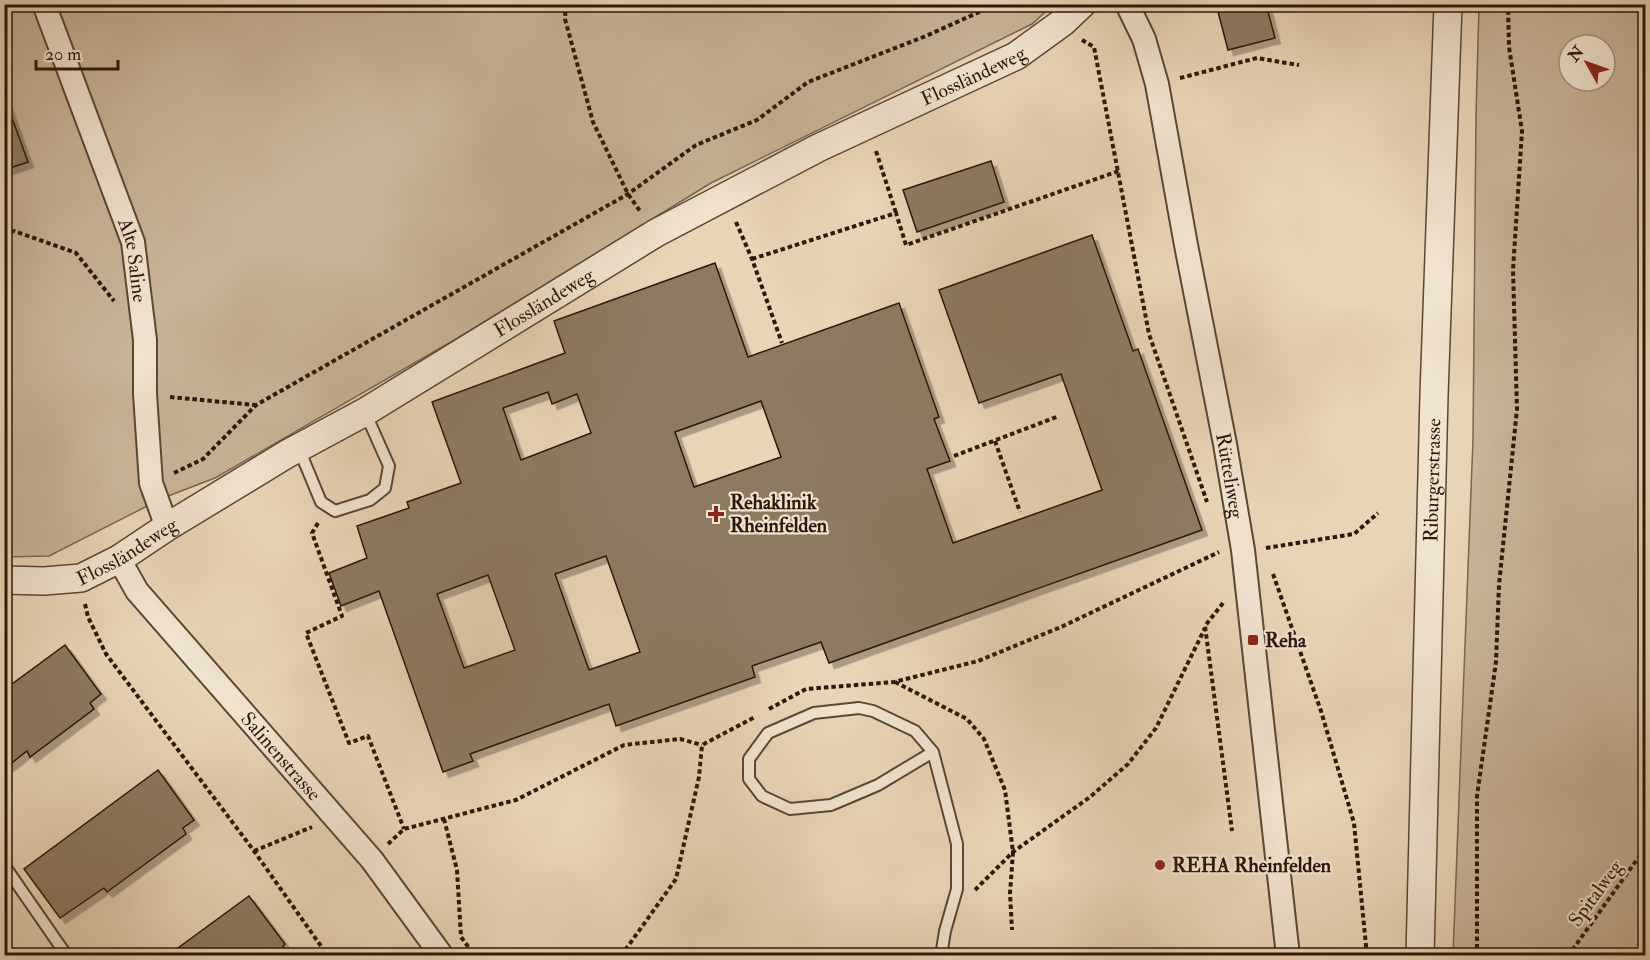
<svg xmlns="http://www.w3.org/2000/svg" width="1650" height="960" font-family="'IM FELL Double Pica',serif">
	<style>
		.green { fill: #c8b499; stroke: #7a6651; stroke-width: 1.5; fill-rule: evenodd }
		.building { fill: #8d7a63; stroke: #2b1909; stroke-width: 1.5; fill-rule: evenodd; filter: url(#shadow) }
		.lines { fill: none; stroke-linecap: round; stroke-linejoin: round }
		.service-casing { stroke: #5a4834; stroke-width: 14 }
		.minor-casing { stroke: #5a4834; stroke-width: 26 }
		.tertiary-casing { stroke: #5a4834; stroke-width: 30 }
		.path { stroke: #2b1909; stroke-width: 4; stroke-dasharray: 4.5 3; stroke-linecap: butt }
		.service { stroke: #f0e3d0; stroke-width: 10 }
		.minor { stroke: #f0e3d0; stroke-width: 22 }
		.tertiary { stroke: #f0e3d0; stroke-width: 27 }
		.poi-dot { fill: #8f2418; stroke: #f0e3d0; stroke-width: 2 }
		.labels { text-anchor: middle; stroke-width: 4.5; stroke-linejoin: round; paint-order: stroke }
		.street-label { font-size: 20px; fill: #2b1909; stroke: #f0e3d0 }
		.poi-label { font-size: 20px; font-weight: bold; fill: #2b1909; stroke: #f0e3d0; text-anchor: start }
	</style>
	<defs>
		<filter id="shadow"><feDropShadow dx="5.5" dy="5.5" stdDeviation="0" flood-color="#0004"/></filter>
	</defs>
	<rect width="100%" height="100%" fill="#e8d4b6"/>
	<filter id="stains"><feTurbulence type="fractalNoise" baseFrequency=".00333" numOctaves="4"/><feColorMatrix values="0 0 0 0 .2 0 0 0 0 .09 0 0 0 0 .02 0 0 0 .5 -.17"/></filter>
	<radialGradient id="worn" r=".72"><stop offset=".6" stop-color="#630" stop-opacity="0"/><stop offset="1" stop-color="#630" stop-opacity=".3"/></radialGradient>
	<!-- green -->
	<g class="green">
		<path d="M 4,5 L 1053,5 L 1032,24 L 711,183 L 456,339 L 215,478 L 163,498 L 49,556 L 5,557 Z"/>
		<path d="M 1479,5 L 1645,5 L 1645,955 L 1453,955 L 1473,439 L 1476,116 ZM 1569,45 L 1605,45 L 1605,81 L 1569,81 Z"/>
	</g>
	<!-- building -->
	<g class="building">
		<path d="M 1216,4 L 1266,4 L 1275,38 L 1228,50 Z"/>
		<path d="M 7,104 L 28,162 L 4,170 L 4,105 Z"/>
		<path d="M 991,161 L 1004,202 L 917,232 L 903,190 Z"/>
		<path d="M 1092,235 L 1133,351 L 1138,349 L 1202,530 L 829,663 L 821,642 L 752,666 L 755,677 L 616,726 L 609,704 L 470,754 L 473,761 L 443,772 L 379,591 L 341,606 L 329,573 L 367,558 L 357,526 L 409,508 L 407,502 L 461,483 L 432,402 L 565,353 L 554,321 L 715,263 L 748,357 L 899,303 L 939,417 L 934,419 L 950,461 L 927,469 L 953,543 L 1102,490 L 1061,374 L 979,403 L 939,290 ZM 548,392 L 552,404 L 577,394 L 591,433 L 521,460 L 503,408 ZM 761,401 L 781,457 L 694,487 L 675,432 ZM 606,556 L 640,652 L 589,670 L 555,574 ZM 488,575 L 515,650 L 464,668 L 437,594 Z"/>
		<path d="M 65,645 L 101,694 L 90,703 L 94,709 L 30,757 L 27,751 L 4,769 L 4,690 Z"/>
		<path d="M 158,770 L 194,820 L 183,828 L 186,834 L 107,892 L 104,888 L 60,918 L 24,869 Z"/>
		<path d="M 249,896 L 285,944 L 276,956 L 167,956 Z"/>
	</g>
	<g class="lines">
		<defs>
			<g id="service">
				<path d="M 299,449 L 321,502 L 335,511 L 370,500 L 385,488 L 389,466 L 365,412"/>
				<path d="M 933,752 L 878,785 L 831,805 L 790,809 L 762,796 L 749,779 L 749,759 L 768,733 L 814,713 L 859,708 L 873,711 L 915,731 L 933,752 L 957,844 L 957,889 L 945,931 L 941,956"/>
				<path d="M 4,865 L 67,956"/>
			</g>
			<g id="minor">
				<path id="s1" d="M 44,4 L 133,242 L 145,340 L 145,394 L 151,483 L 167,527"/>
				<path id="s2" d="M 1127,4 L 1144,39 L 1157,84 L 1186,245 L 1225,444 L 1243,550 L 1288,956"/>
				<path id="s3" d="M 119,559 L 137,591 L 372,860 L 442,956"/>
			</g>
			<g id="tertiary">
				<path id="s4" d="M 4,580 L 44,581 L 81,578 L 119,559 L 167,527 L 287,454 L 365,412 L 656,233 L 818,148 L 1016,56 L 1063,22 L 1082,4"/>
				<path id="s5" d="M 1420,956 L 1434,395 L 1448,4"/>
			</g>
		</defs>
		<!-- service casing -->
		<use href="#service" class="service-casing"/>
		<!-- minor casing -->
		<use href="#minor" class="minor-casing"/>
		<!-- tertiary casing -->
		<use href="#tertiary" class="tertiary-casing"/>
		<!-- path -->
		<g class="path">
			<path d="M 566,4 L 565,19 L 593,122 L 628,194 L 640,211"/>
			<path d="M 1082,40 L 1094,47 L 1149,334 L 1207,502"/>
			<path d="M 1180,78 L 1257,58 L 1299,65"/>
			<path d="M 876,151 L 896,213"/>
			<path d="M 736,222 L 752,259 L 782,343"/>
			<path d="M 4,235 L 14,231 L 76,253 L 114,301"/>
			<path d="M 752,259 L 896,213 L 906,245 L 1119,171"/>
			<path d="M 170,397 L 255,405"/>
			<path d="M 995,441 L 1020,512"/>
			<path d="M 954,456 L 1059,416"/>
			<path d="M 174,473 L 203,459 L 256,405 L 628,194 L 696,145 L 757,120 L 808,82 L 926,36 L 997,4"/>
			<path d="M 318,523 L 312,533 L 342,616 L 306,633 L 349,743 L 368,736 L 404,829"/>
			<path d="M 1266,548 L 1354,534 L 1378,513"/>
			<path d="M 1273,574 L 1321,711 L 1354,823 L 1367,956"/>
			<path d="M 1223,603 L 1205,626 L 1232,831"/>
			<path d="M 85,604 L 88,617 L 106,654 L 254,851 L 328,956"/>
			<path d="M 895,682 L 967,719 L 984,739 L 1005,790 L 1013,852 L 1010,893 L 1012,930"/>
			<path d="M 769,709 L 806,689 L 894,682 L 978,661 L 1061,627 L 1219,552"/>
			<path d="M 444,819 L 457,870 L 461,937 L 475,956"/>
			<path d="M 388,844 L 404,829 L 516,800 L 624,745 L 680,739 L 702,745"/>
			<path d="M 254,851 L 312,827"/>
			<path d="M 975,890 L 1013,852 L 1090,797 L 1128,764 L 1156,728 L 1205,628"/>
			<path d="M 621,956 L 676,879 L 699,777 L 702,745 L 755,717"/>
			<path d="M 1477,956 L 1477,796 L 1496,662 L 1499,585 L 1517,409 L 1513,270 L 1522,131 L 1509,47 L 1508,4"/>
			<path d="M 1568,956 L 1646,847"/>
		</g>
		<!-- service -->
		<use href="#service" class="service"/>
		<!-- minor -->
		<use href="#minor" class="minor"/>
		<!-- tertiary -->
		<use href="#tertiary" class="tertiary"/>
	</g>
	<!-- markers -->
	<g class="poi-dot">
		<path d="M713 505h6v6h6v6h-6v6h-6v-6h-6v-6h6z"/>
		<rect x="1247" y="634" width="12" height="12" rx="3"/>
		<circle cx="1160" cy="865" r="6"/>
	</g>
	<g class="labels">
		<!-- street labels -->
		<g class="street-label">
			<text dy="7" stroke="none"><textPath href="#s4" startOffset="1102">Flossländeweg</textPath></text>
			<text dy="7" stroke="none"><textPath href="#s1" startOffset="272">Alte Saline</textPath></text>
			<text dy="7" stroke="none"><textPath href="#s4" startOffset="616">Flossländeweg</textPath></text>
			<text dy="7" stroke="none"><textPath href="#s2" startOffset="484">Rütteliweg</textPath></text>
			<text dy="7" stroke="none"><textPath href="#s5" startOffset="476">Riburgerstrasse</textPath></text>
			<text dy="7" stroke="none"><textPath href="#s4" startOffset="130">Flossländeweg</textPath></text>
			<text dy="7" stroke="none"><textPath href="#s3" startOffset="256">Salinenstrasse</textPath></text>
			<text transform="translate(1595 893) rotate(-54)" y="7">Spitalweg</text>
		</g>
		<!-- poi labels -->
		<g class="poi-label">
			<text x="730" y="509">Rehaklinik<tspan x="730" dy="23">Rheinfelden</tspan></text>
			<text x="1265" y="647">Reha</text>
			<text x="1172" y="872">REHA Rheinfelden</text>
		</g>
	</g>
	<!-- margin -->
	<rect width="1650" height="960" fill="none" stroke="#e8d4b6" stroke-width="24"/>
	<rect x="6" y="6" width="1638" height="948" fill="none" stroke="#2b1909" stroke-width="3"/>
	<rect x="12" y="12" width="1626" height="936" fill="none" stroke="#2b1909" stroke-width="1.5"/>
	<!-- north arrow -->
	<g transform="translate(1587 63) rotate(310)"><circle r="28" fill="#f0e3d0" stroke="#a19280" stroke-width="1.5"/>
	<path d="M0-4.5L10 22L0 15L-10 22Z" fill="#8f2418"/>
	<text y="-9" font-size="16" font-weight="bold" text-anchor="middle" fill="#2b1909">N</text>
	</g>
	<!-- scale -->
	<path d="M36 60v9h82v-9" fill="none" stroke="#2b1909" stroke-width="3"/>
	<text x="45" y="60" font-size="18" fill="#2b1909" stroke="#f0e3d0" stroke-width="4.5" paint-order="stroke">20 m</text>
	<rect width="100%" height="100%" filter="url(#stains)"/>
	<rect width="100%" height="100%" fill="url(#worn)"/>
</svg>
